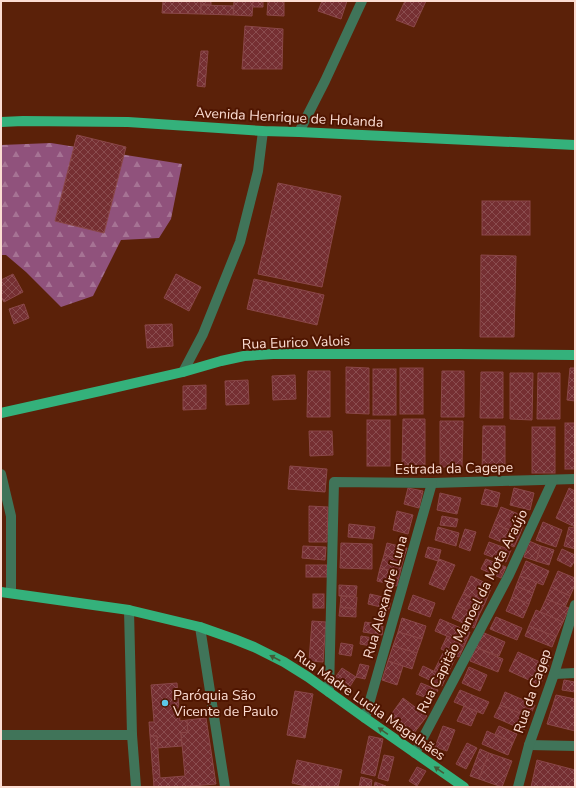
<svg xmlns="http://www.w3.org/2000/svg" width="576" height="788" font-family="'Nunito Sans',sans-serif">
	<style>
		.forest { fill: url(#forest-firs) }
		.building { fill: url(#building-cross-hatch); stroke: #8a4748 }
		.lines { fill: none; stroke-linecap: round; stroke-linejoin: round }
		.minor { stroke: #407459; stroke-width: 10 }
		.major { stroke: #34b17b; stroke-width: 10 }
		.oneway { fill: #435b37 }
		.poi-dot { fill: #5cc7e7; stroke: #4f1500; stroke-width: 1.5 }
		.labels { text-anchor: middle; stroke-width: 4; stroke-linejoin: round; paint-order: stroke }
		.street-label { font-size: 14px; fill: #fcddd3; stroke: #4f1500 }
		.poi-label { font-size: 14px; fill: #fcddd3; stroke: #4f1500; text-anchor: start }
	</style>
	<defs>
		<pattern id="forest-firs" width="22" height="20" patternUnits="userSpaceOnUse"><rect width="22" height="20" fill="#90527c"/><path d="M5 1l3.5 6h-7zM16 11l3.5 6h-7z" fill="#a67394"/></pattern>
		<pattern id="building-cross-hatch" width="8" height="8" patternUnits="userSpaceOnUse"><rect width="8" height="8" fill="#752f32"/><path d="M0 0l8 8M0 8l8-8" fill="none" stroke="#8a4d4f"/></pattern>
	</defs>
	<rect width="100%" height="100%" fill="#5b2109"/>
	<!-- forest -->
	<path class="forest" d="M 51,143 L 182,164 L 171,219 L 159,238 L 121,240 L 93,296 L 61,307 L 26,272 L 6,255 L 1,255 L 1,145 Z"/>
	<!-- building -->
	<g class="building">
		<path d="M 163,1 L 201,1 L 201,14 L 162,13 Z"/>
		<rect x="201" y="1" width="10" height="4"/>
		<path d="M 234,1 L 253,1 L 252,16 L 233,15 Z"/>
		<path d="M 253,1 L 263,1 L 263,7 L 252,7 Z"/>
		<path d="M 268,1 L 284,1 L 284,16 L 267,15 Z"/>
		<path d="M 322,1 L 347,1 L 341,19 L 318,11 Z"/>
		<path d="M 405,1 L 426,1 L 414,27 L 396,20 Z"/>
		<path d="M 201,5 L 234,6 L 233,15 L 201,14 Z"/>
		<path d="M 245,26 L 283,29 L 282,69 L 242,69 Z"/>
		<path d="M 201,51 L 208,51 L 205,87 L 197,86 Z"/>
		<path d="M 77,135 L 126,147 L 104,233 L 55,221 Z"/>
		<path d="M 278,183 L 341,196 L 322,287 L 258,274 Z"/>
		<rect x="482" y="201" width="48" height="34"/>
		<path d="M 481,255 L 516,256 L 514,337 L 480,337 Z"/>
		<path d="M 13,274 L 23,292 L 4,302 L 1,297 L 1,280 Z"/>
		<path d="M 176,274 L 201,287 L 189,311 L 164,298 Z"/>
		<path d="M 254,279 L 324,295 L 317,325 L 247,309 Z"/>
		<path d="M 24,304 L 29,318 L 14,324 L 9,309 Z"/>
		<path d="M 172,324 L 173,346 L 147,348 L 145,325 Z"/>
		<path d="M 346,367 L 369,368 L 369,414 L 346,413 Z"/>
		<rect x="400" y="368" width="23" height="46"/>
		<path d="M 570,368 L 575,368 L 575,401 L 567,400 Z"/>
		<rect x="373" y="369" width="23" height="46"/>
		<path d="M 308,371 L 330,371 L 330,417 L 307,417 Z"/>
		<path d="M 442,371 L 464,371 L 464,417 L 441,417 Z"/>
		<path d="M 481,372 L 503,372 L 503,418 L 480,418 Z"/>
		<path d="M 510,373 L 533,373 L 532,420 L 510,419 Z"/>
		<path d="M 538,373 L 560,373 L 560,419 L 537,419 Z"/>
		<path d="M 295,375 L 296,399 L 273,400 L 272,376 Z"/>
		<path d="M 248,380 L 249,404 L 226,405 L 225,381 Z"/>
		<path d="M 206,385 L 206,409 L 183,410 L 183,386 Z"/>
		<path d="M 403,419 L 425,419 L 425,466 L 402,465 Z"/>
		<rect x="367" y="420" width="23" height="46"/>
		<path d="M 440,421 L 463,421 L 462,467 L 440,467 Z"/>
		<rect x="565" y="423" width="10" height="46"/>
		<path d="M 483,426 L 505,426 L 505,472 L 482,472 Z"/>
		<rect x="532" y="427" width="23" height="46"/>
		<path d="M 309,431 L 332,431 L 333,455 L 310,456 Z"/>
		<path d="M 290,466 L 327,469 L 325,492 L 288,489 Z"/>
		<path d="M 408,488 L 423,491 L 419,508 L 404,504 Z"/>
		<path d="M 514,488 L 534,493 L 530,510 L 510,505 Z"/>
		<path d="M 569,488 L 575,491 L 575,527 L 556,518 Z"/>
		<path d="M 485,489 L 500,493 L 497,507 L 481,504 Z"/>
		<path d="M 440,493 L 461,498 L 457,514 L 437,510 Z"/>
		<path d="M 309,506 L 328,507 L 327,542 L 309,542 Z"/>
		<path d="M 501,507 L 526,517 L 520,534 L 494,524 Z"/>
		<path d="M 397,511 L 413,515 L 408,534 L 393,530 Z"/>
		<path d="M 442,516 L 458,519 L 456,527 L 440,525 Z"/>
		<path d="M 543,522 L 562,530 L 556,547 L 536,540 Z"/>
		<path d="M 349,524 L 375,527 L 373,539 L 348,537 Z"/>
		<path d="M 494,524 L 520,534 L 514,547 L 489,537 Z"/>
		<path d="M 438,527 L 459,533 L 456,546 L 435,540 Z"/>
		<path d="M 569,527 L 575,528 L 575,549 L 564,546 Z"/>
		<path d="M 465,529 L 476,532 L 470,551 L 459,547 Z"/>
		<path d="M 529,541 L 541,546 L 536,561 L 524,557 Z"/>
		<path d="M 489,542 L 511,550 L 506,562 L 484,554 Z"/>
		<path d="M 341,543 L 372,544 L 372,569 L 340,568 Z"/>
		<path d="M 387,543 L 407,548 L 403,560 L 384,555 Z"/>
		<path d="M 303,546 L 326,547 L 325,560 L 302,558 Z"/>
		<path d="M 541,546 L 554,550 L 549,565 L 536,561 Z"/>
		<path d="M 428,547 L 441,550 L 438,561 L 425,557 Z"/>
		<path d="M 562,549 L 575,555 L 575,560 L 571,567 L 557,560 Z"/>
		<path d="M 384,555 L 403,560 L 400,573 L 380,568 Z"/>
		<path d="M 439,559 L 455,565 L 444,590 L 429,584 Z"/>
		<path d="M 486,559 L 506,567 L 501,578 L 481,569 Z"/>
		<path d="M 526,561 L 549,571 L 543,585 L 520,576 Z"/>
		<rect x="306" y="565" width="21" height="12"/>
		<path d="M 380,568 L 400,573 L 397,586 L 377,581 Z"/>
		<path d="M 558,571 L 575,578 L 575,585 L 570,596 L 551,587 Z"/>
		<path d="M 471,576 L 492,586 L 485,603 L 463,594 Z"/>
		<path d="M 520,576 L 537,582 L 533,593 L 516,586 Z"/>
		<path d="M 339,585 L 357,586 L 356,596 L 339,596 Z"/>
		<path d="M 516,586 L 533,593 L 529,604 L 512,597 Z"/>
		<path d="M 551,587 L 570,596 L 565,607 L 546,599 Z"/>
		<rect x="313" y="594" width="11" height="14"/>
		<path d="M 370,594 L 391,599 L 389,609 L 368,604 Z"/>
		<path d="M 463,594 L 485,603 L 479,615 L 457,606 Z"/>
		<path d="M 413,595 L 435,603 L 430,617 L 408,609 Z"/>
		<path d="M 341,596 L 357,597 L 356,609 L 340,607 Z"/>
		<path d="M 512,597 L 529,604 L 523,618 L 506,611 Z"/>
		<path d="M 546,599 L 569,608 L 563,622 L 540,612 Z"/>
		<path d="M 457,606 L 479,615 L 474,628 L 452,618 Z"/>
		<path d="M 340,607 L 356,609 L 356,617 L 339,616 Z"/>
		<path d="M 536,610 L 563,622 L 556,637 L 529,626 Z"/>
		<path d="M 496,617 L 522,628 L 517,640 L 490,629 Z"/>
		<path d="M 402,618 L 426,626 L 422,639 L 398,632 Z"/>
		<path d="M 440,619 L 470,632 L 465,644 L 435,631 Z"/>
		<path d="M 312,621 L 326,622 L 323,662 L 309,661 Z"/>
		<path d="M 365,622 L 383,625 L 382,635 L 363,632 Z"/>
		<path d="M 529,626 L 556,637 L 552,647 L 525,636 Z"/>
		<path d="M 398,632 L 422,639 L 417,653 L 393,646 Z"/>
		<path d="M 482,632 L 505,642 L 499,656 L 475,647 Z"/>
		<path d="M 361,636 L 379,639 L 377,647 L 360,644 Z"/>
		<path d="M 447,636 L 465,644 L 459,657 L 441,649 Z"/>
		<path d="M 341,643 L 353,645 L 351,656 L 339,654 Z"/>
		<path d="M 393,646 L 417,653 L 412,669 L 388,661 Z"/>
		<path d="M 475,647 L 503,659 L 498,672 L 470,661 Z"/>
		<path d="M 518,652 L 549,666 L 540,685 L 509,671 Z"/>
		<path d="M 443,653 L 455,659 L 446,677 L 434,671 Z"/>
		<path d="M 388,661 L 403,666 L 397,685 L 382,680 Z"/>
		<path d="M 360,664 L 369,666 L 365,679 L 356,677 Z"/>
		<path d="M 423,666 L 446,677 L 442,686 L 419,675 Z"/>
		<path d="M 469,667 L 487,675 L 480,691 L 462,683 Z"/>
		<path d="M 342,668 L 356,677 L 349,688 L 334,679 Z"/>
		<path d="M 564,680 L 575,682 L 575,692 L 562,690 Z"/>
		<path d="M 177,683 L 180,721 L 187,720 L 188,732 L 181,733 L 182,746 L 157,748 L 157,736 L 150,736 L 149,722 L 154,722 L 151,685 Z"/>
		<path d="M 421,683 L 438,690 L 433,700 L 416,694 Z"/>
		<path d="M 460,690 L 489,702 L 483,714 L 454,702 Z"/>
		<path d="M 295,691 L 313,694 L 305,738 L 287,735 Z"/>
		<path d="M 505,692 L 535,705 L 529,717 L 500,705 Z"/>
		<path d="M 556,695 L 575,699 L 575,731 L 547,724 Z"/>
		<path d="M 403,698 L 427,716 L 414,733 L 390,716 Z"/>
		<path d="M 500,705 L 529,717 L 524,730 L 494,717 Z"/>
		<path d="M 464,706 L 477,712 L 471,726 L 457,721 Z"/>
		<path d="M 206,718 L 216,784 L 178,787 L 154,787 L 150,736 L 157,736 L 160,778 L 185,776 L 181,733 L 188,732 L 187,720 Z"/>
		<path d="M 443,726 L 455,730 L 447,751 L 435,747 Z"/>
		<path d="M 499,726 L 517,734 L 513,743 L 495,734 Z"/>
		<path d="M 487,731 L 513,743 L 508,755 L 482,744 Z"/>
		<path d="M 369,736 L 383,739 L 375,776 L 361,773 Z"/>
		<path d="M 467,743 L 477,748 L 466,769 L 456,764 Z"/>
		<path d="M 480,749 L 489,753 L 479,779 L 470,776 Z"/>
		<path d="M 489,753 L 512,761 L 502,787 L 479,779 Z"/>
		<path d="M 384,755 L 394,757 L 388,781 L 378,778 Z"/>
		<path d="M 297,760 L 342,770 L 338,787 L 310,787 L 292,783 Z"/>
		<path d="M 537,760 L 575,770 L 575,787 L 531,787 Z"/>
		<path d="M 417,767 L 426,771 L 417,786 L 409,781 Z"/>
		<path d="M 361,777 L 372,780 L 371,787 L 359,787 Z"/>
		<path d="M 375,782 L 386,786 L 386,787 L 374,787 Z"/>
	</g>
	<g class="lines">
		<!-- minor -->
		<g class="minor">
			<path d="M 299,132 L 325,81 L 362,1"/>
			<path d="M 183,372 L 203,334 L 240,242 L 258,171 L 263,131"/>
			<path d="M 1,474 L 11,516 L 11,593"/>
			<path d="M 129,610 L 132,735 L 136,787"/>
			<path d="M 200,627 L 225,787"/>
			<path d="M 554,674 L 575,673"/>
			<path d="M 329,692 L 334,482 L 432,483 L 575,479"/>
			<path d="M 365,718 L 432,483"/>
			<path d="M 1,735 L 132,735"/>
			<path d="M 529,745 L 575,746"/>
			<path d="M 415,753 L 509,575 L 553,480"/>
			<path d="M 518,787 L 529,745 L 554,674 L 575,605"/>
		</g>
		<!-- major -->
		<g class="major">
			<path d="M 1,122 L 23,121 L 128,122 L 263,131 L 299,132 L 575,145"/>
			<path d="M 1,413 L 100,391 L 183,372 L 221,361 L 244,356 L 273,354 L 458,354 L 575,355"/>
			<path d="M 1,592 L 129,610 L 200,627 L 234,639 L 254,647 L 284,662 L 308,677 L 365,718 L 464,787"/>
		</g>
	</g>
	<!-- one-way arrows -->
	<defs><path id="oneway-solid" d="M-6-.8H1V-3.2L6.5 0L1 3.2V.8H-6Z"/></defs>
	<g class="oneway">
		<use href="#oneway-solid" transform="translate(275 658) rotate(-153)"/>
		<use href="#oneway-solid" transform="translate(383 731) rotate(-145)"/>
		<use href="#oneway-solid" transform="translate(439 770) rotate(-145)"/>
	</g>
	<!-- markers -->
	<circle class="poi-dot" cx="165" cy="703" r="4"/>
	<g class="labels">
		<!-- street labels -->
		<g class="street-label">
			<text transform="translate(289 117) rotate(3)" y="5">Avenida Henrique de Holanda</text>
			<text transform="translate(296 342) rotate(-2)" y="5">Rua Eurico Valois</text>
			<text transform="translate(454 468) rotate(-1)" y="5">Estrada da Cagepe</text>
			<text transform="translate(385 597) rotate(-74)" y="5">Rua Alexandre Luna</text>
			<text transform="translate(472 611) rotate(-63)" y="5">Rua Capitão Manoel da Mota Araújo</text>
			<text transform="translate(532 691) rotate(-71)" y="5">Rua da Cagep</text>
			<text transform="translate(370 705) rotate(35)" y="5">Rua Madre Lucila Magalhães</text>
		</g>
		<!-- poi labels -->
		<g class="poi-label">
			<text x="173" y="700">Paróquia São<tspan x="173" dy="16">Vicente de Paulo</tspan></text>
		</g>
	</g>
	<!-- border -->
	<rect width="576" height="788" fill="none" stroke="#fcddd3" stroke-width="4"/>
</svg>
